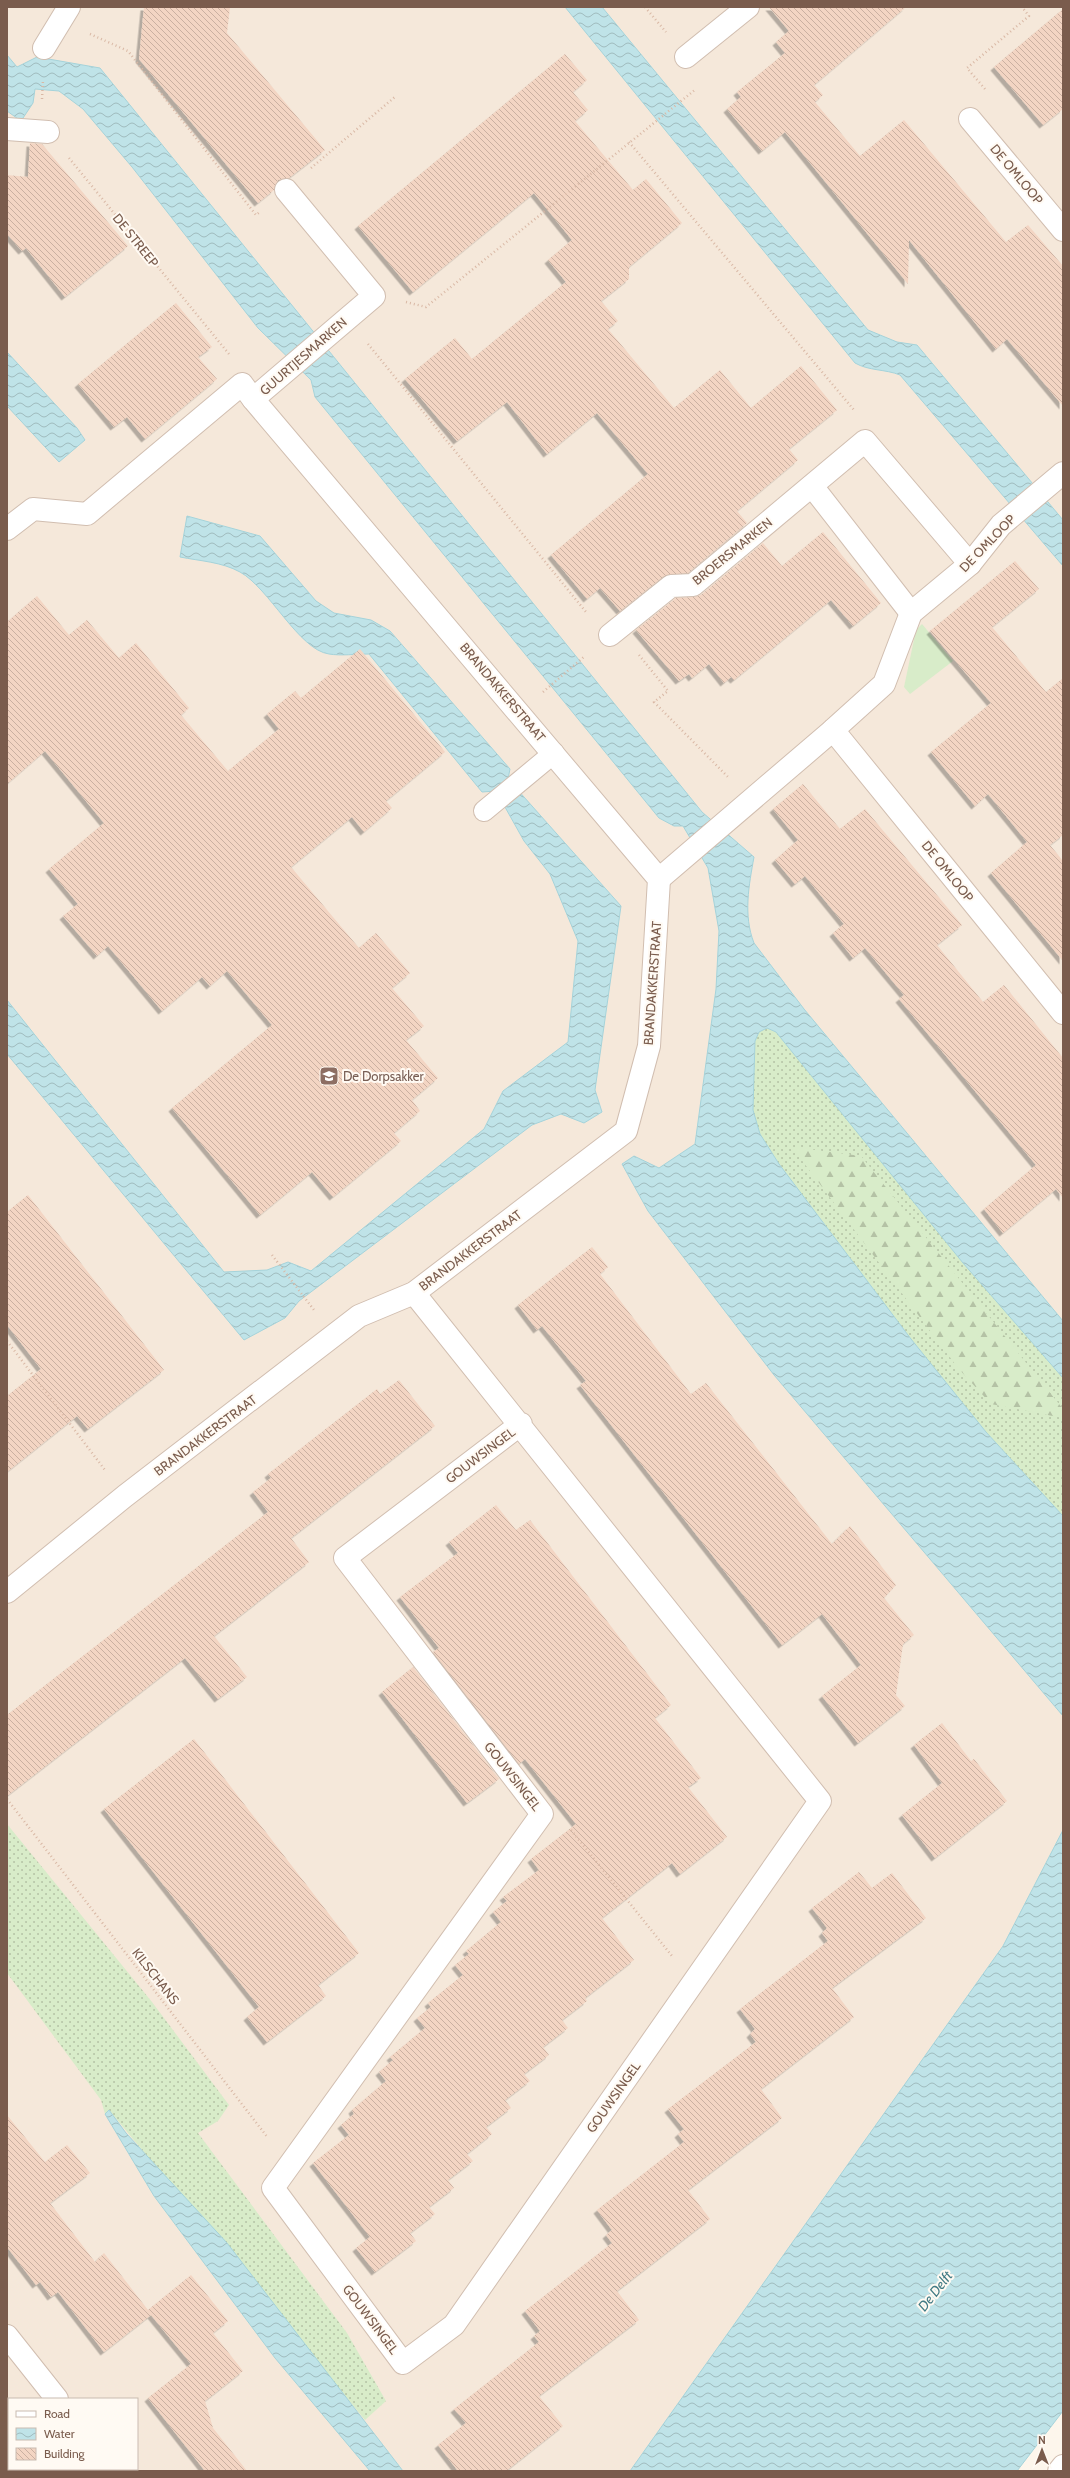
<svg xmlns="http://www.w3.org/2000/svg" width="1070" height="2478" font-family="Cabin,sans-serif">
	<style>
		.residential { fill: #f5e8da; fill-rule: evenodd }
		.grass { fill: url(#grass-dots) }
		.forest { fill: url(#forest-firs) }
		.garden { fill: #d8ecc9 }
		.water { fill: url(#water-waves); stroke: #a5d3da }
		.building { fill: url(#building-back-hatch); filter: url(#shadow) }
		.lines { fill: none; stroke-linecap: round; stroke-linejoin: round }
		.lane-casing { stroke: #d1beb0; stroke-width: 22 }
		.street-casing { stroke: #d1beb0; stroke-width: 24 }
		.path { stroke: #d9b8a5; stroke-width: 2.5; stroke-dasharray: 1 3; stroke-linecap: butt }
		.lane { stroke: #fff; stroke-width: 20 }
		.street { stroke: #fff; stroke-width: 22 }
		.labels { text-anchor: middle; stroke-width: 4; stroke-linejoin: round; paint-order: stroke }
		.street-label { font-size: 13px; fill: #7a5c4d; stroke: #fffaf3 }
		.education-label { font-size: 13px; fill: #785e54; stroke: #fffaf3; text-anchor: start }
		.water-label { font-size: 14px; font-style: italic; fill: #437c86; stroke: #fffaf3 }
	</style>
	<defs>
		<pattern id="grass-dots" width="8" height="8" patternUnits="userSpaceOnUse"><rect width="8" height="8" fill="#d8ecc9"/><path d="M2 2h.1M6 6h.1" fill="none" stroke="#b4c2a5" stroke-width="1.8" stroke-linecap="round"/></pattern>
		<pattern id="forest-firs" width="22" height="20" patternUnits="userSpaceOnUse"><rect width="22" height="20" fill="#d8ecc9"/><path d="M5 1l3.5 6h-7zM16 11l3.5 6h-7z" fill="#b4c2a5"/></pattern>
		<pattern id="water-waves" width="16" height="10" patternUnits="userSpaceOnUse"><rect width="16" height="10" fill="#bfe3e8"/><path d="M0 5q4-4 8 0t8 0" fill="none" stroke="#a0bbbe"/></pattern>
		<pattern id="building-back-hatch" width="6" height="6" patternUnits="userSpaceOnUse"><rect width="6" height="6" fill="#f3d5c3"/><path d="M-1 5l2 2M0 0l6 6M5-1l2 2" fill="none" stroke="#cab0a1"/></pattern>
		<filter id="shadow"><feDropShadow dx="-3.5" dy="3.5" stdDeviation="0" flood-color="#0004"/></filter>
	</defs>
	<rect width="100%" height="100%" fill="#fdf6ec"/>
	<!-- residential -->
	<path class="residential" d="M 7,7 L 1063,7 L 1063,1918 L 681,2471 L 7,2471 ZM 9,2399 L 137,2399 L 137,2469 L 9,2469 Z"/>
	<!-- grass -->
	<g class="grass">
		<path d="M 767,1028 L 776,1032 L 963,1263 L 1063,1378 L 1063,1516 L 986,1432 L 911,1339 L 779,1164 L 760,1134 L 753,1110 L 755,1040 L 759,1032 Z"/>
		<path d="M 7,1824 L 152,2002 L 229,2105 L 218,2121 L 198,2133 L 347,2333 L 386,2401 L 365,2420 L 109,2110 L 105,2114 L 101,2100 L 7,1973 Z"/>
	</g>
	<!-- forest -->
	<path class="forest" d="M 792,1147 L 861,1156 L 1063,1409 L 1063,1418 L 991,1404 L 958,1368 Z"/>
	<!-- garden -->
	<path class="garden" d="M 922,624 L 953,661 L 910,694 L 904,687 L 916,630 Z"/>
	<!-- water -->
	<g class="water">
		<path d="M 565,7 L 602,7 L 868,330 L 897,342 L 917,345 L 1063,520 L 1063,566 L 900,375 C 885,369 869,371 855,363 Z"/>
		<path d="M 7,55 L 17,67 L 37,57 L 100,68 L 702,812 L 754,857 C 749,885 743,915 754,943 L 804,1009 L 1063,1321 L 1063,1378 L 963,1263 L 776,1032 L 767,1028 L 759,1032 L 755,1041 L 753,1110 L 760,1134 L 779,1164 L 911,1339 L 986,1432 L 1063,1516 L 1063,1716 L 774,1375 L 648,1211 L 622,1164 L 634,1156 L 659,1168 L 695,1144 L 716,989 L 719,931 L 708,868 L 683,826 L 674,826 L 659,818 L 315,397 L 311,380 L 258,328 L 132,167 L 83,109 L 59,91 L 35,89 L 33,103 L 21,121 L 7,111 Z"/>
		<path d="M 7,352 L 77,428 L 85,440 L 59,462 L 7,406 Z"/>
		<path d="M 187,516 L 260,536 L 316,601 L 334,613 L 371,620 L 390,631 L 510,769 L 508,779 L 621,906 L 595,1090 L 602,1112 L 584,1123 L 561,1114 L 532,1125 L 299,1301 L 285,1318 L 244,1340 L 7,1054 L 7,1000 L 224,1272 L 267,1270 L 288,1262 L 311,1271 L 484,1129 L 503,1091 L 568,1042 L 578,941 L 550,874 L 524,841 L 496,791 L 482,792 L 369,654 C 356,654 341,656 329,654 C 299,650 269,588 240,572 C 222,562 200,561 180,557 Z"/>
		<path d="M 1063,1830 L 1063,2411 L 1017,2471 L 630,2471 L 1003,1946 Z"/>
		<path d="M 109,2110 L 126,2133 L 227,2243 L 403,2471 L 370,2471 L 275,2358 L 154,2196 L 105,2114 Z"/>
	</g>
	<!-- building -->
	<g class="building">
		<path d="M 144,7 L 230,7 L 227,33 L 325,150 L 289,178 L 278,180 L 274,190 L 258,203 L 139,59 Z"/>
		<path d="M 769,7 L 906,7 L 814,85 L 823,95 L 815,102 L 860,156 L 904,120 L 1006,242 L 1028,225 L 1063,266 L 1063,406 L 1007,339 L 996,349 L 909,240 L 908,284 L 785,132 L 762,151 L 727,109 L 741,97 L 737,92 L 785,53 L 776,42 L 789,31 Z"/>
		<path d="M 1063,9 L 1063,109 L 1043,125 L 994,67 Z"/>
		<path d="M 565,54 L 587,80 L 573,92 L 588,110 L 575,121 L 633,190 L 646,179 L 682,223 L 629,267 L 629,279 L 601,301 L 618,321 L 608,329 L 674,408 L 720,370 L 751,408 L 801,366 L 837,410 L 789,449 L 798,460 L 737,511 L 747,523 L 688,573 L 664,576 L 620,611 L 600,588 L 587,599 L 551,555 L 648,474 L 597,413 L 547,454 L 507,402 L 457,441 L 405,379 L 455,338 L 472,359 L 566,282 L 548,260 L 572,240 L 534,193 L 413,292 L 358,226 Z"/>
		<path d="M 30,143 L 42,144 L 128,246 L 65,297 L 26,248 L 22,251 L 7,234 L 7,175 L 28,177 Z"/>
		<path d="M 176,303 L 212,347 L 198,357 L 217,379 L 145,439 L 127,417 L 114,427 L 78,384 Z"/>
		<path d="M 823,532 L 881,603 L 853,626 L 831,600 L 734,680 L 731,677 L 724,683 L 709,664 L 692,678 L 689,674 L 679,681 L 636,630 L 676,598 L 694,597 L 701,595 L 763,543 L 782,566 Z"/>
		<path d="M 1015,561 L 1039,589 L 992,627 L 1046,692 L 1063,678 L 1063,835 L 1050,845 L 1063,861 L 1063,961 L 991,873 L 1027,842 L 988,794 L 975,806 L 931,752 L 991,703 L 930,631 Z"/>
		<path d="M 37,596 L 69,635 L 87,620 L 119,658 L 136,643 L 189,708 L 181,715 L 228,771 L 279,729 L 267,714 L 295,691 L 301,698 L 360,649 L 445,752 L 386,801 L 392,808 L 364,832 L 352,817 L 291,867 L 359,948 L 376,933 L 410,973 L 392,988 L 424,1026 L 406,1040 L 438,1078 L 412,1100 L 420,1111 L 394,1133 L 401,1141 L 333,1197 L 312,1172 L 260,1215 L 172,1108 L 272,1025 L 227,971 L 210,986 L 202,977 L 162,1011 L 108,946 L 97,956 L 63,916 L 78,904 L 49,869 L 104,823 L 45,751 L 7,784 L 7,622 Z"/>
		<path d="M 803,784 L 840,829 L 865,809 L 962,925 L 937,945 L 983,1002 L 1004,985 L 1063,1058 L 1063,1198 L 1056,1189 L 1003,1233 L 984,1209 L 1036,1165 L 899,999 L 904,995 L 865,948 L 853,958 L 833,933 L 844,924 L 805,876 L 795,884 L 775,860 L 798,840 L 773,809 Z"/>
		<path d="M 28,1195 L 164,1370 L 88,1429 L 77,1416 L 7,1472 L 7,1396 L 41,1369 L 7,1325 L 7,1212 Z"/>
		<path d="M 592,1247 L 608,1267 L 600,1274 L 691,1394 L 706,1383 L 832,1544 L 850,1526 L 896,1585 L 884,1598 L 914,1635 L 903,1644 L 896,1695 L 905,1706 L 858,1743 L 822,1696 L 861,1665 L 822,1614 L 782,1645 L 580,1385 L 586,1381 L 542,1326 L 537,1330 L 518,1305 Z"/>
		<path d="M 399,1380 L 435,1426 L 291,1538 L 309,1562 L 214,1636 L 247,1677 L 218,1699 L 185,1658 L 7,1796 L 7,1715 L 268,1512 L 253,1492 L 271,1478 L 268,1474 L 377,1389 L 380,1394 Z"/>
		<path d="M 496,1505 L 516,1530 L 530,1520 L 671,1705 L 655,1718 L 701,1778 L 688,1787 L 727,1837 L 680,1874 L 672,1863 L 602,1918 L 634,1960 L 585,1998 L 587,2001 L 562,2020 L 568,2028 L 543,2047 L 549,2055 L 524,2074 L 530,2081 L 505,2100 L 511,2108 L 486,2127 L 492,2134 L 467,2154 L 473,2161 L 448,2180 L 454,2188 L 429,2207 L 435,2214 L 410,2233 L 416,2241 L 375,2272 L 356,2248 L 370,2237 L 313,2163 L 349,2135 L 341,2125 L 354,2114 L 352,2110 L 386,2081 L 379,2072 L 393,2060 L 390,2057 L 425,2028 L 417,2018 L 431,2007 L 428,2003 L 463,1975 L 455,1965 L 469,1954 L 466,1951 L 501,1922 L 493,1912 L 507,1901 L 503,1897 L 539,1870 L 531,1859 L 576,1824 L 525,1759 L 519,1764 L 433,1652 L 439,1648 L 400,1597 L 458,1553 L 449,1542 Z"/>
		<path d="M 413,1667 L 499,1779 L 467,1803 L 382,1692 Z"/>
		<path d="M 942,1723 L 971,1761 L 974,1759 L 1007,1801 L 935,1858 L 902,1815 L 942,1783 L 914,1745 Z"/>
		<path d="M 194,1739 L 359,1953 L 318,1985 L 326,1996 L 267,2042 L 247,2017 L 259,2007 L 104,1809 Z"/>
		<path d="M 859,1872 L 872,1888 L 892,1873 L 926,1918 L 832,1988 L 854,2017 L 761,2089 L 782,2118 L 688,2190 L 710,2219 L 617,2291 L 639,2320 L 539,2396 L 563,2426 L 506,2471 L 458,2471 L 438,2445 L 466,2423 L 454,2409 L 539,2342 L 534,2336 L 540,2331 L 525,2311 L 612,2243 L 606,2235 L 612,2230 L 597,2210 L 684,2142 L 678,2134 L 684,2129 L 668,2109 L 756,2042 L 750,2034 L 755,2029 L 740,2009 L 828,1941 L 822,1933 L 827,1928 L 812,1908 Z"/>
		<path d="M 7,2115 L 45,2162 L 67,2145 L 90,2173 L 50,2203 L 95,2262 L 104,2253 L 148,2310 L 191,2275 L 228,2321 L 213,2333 L 243,2371 L 205,2401 L 213,2428 L 247,2471 L 205,2471 L 148,2398 L 191,2364 L 151,2315 L 104,2352 L 58,2292 L 51,2297 L 40,2282 L 36,2285 L 7,2247 Z"/>
	</g>
	<g class="lines">
		<defs>
			<path id="lane" d="M 484,811 L 554,753"/>
			<g id="street">
				<path d="M 44,48 L 69,7"/>
				<path d="M 686,57 L 748,7"/>
				<path d="M 970,119 L 1063,230"/>
				<path d="M 7,129 L 48,132"/>
				<path d="M 812,486 L 911,613"/>
				<path d="M 7,529 L 33,509 L 87,514 L 242,384 L 253,399 L 374,296 L 286,190"/>
				<path d="M 610,635 L 671,586 L 693,585 L 865,441 L 970,564"/>
				<path d="M 833,730 L 1063,1013"/>
				<path d="M 659,879 L 833,730 L 884,684 L 911,613 L 970,564 L 1001,525 L 1063,473"/>
				<path d="M 414,1293 L 820,1801 L 454,2325 L 403,2363 L 273,2188 L 542,1814 L 345,1558 L 521,1424"/>
				<path d="M 7,1592 L 125,1496 L 359,1316 L 414,1293 L 626,1131 L 649,1046 L 659,879 L 253,399"/>
				<path d="M 7,2336 L 57,2399"/>
				<path d="M 71,2471 L 73,2469"/>
				<path d="M 1059,2471 L 1063,2466"/>
			</g>
		</defs>
		<!-- lane casing -->
		<use href="#lane" class="lane-casing"/>
		<!-- street casing -->
		<use href="#street" class="street-casing"/>
		<!-- path -->
		<g class="path">
			<path d="M 645,7 L 666,32"/>
			<path d="M 90,34 L 128,51 L 256,215 L 260,212"/>
			<path d="M 985,89 L 967,68 L 1029,16 L 1022,7"/>
			<path d="M 42,99 L 43,80"/>
			<path d="M 629,142 L 854,410"/>
			<path d="M 69,158 L 229,354"/>
			<path d="M 311,168 L 396,96"/>
			<path d="M 406,302 L 426,307 L 696,89"/>
			<path d="M 368,344 L 586,612"/>
			<path d="M 639,655 L 668,691 L 654,702 L 728,777"/>
			<path d="M 543,692 L 585,656"/>
			<path d="M 272,1255 L 314,1310"/>
			<path d="M 7,1341 L 105,1470"/>
			<path d="M 7,1799 L 268,2138"/>
			<path d="M 571,1830 L 672,1956"/>
		</g>
		<!-- lane -->
		<use href="#lane" class="lane"/>
		<!-- street -->
		<use href="#street" class="street"/>
	</g>
	<!-- icons -->
	<defs>
		<symbol id="school-square" viewBox="-11 -11 22 22"><rect x="-9" y="-9" width="18" height="18" rx="4" fill="#8d6e63" stroke="#fffaf3"/><path d="M0-5L7-2L0 1L-7-2ZM-4 1L0 2.5L4 1V4Q0 6-4 4Z" fill="#fff"/></symbol>
	</defs>
	<g fill-rule="evenodd">
		<use href="#school-square" x="318" y="1065" width="22" height="22"/>
	</g>
	<g class="labels">
		<!-- street labels -->
		<g class="street-label">
			<text transform="translate(1017 174) rotate(50)" y="5">DE OMLOOP</text>
			<text transform="translate(136 240) rotate(51)" y="5">DE STREEP</text>
			<text transform="translate(303 356) rotate(-41)" y="5">GUURTJESMARKEN</text>
			<text transform="translate(987 543) rotate(-46)" y="5">DE OMLOOP</text>
			<text transform="translate(732 551) rotate(-39)" y="5">BROERSMARKEN</text>
			<text transform="translate(503 692) rotate(50)" y="5">BRANDAKKERSTRAAT</text>
			<text transform="translate(948 871) rotate(51)" y="5">DE OMLOOP</text>
			<text transform="translate(652 983) rotate(-86)" y="5">BRANDAKKERSTRAAT</text>
			<text transform="translate(470 1250) rotate(-37)" y="5">BRANDAKKERSTRAAT</text>
			<text transform="translate(205 1435) rotate(-37)" y="5">BRANDAKKERSTRAAT</text>
			<text transform="translate(480 1455) rotate(-37)" y="5">GOUWSINGEL</text>
			<text transform="translate(513 1776) rotate(52)" y="5">GOUWSINGEL</text>
			<text transform="translate(156 1976) rotate(52)" y="5">KILSCHANS</text>
			<text transform="translate(613 2097) rotate(-55)" y="5">GOUWSINGEL</text>
			<text transform="translate(371 2319) rotate(53)" y="5">GOUWSINGEL</text>
		</g>
		<!-- education labels -->
		<g class="education-label">
			<text x="343" y="1081">De Dorpsakker</text>
		</g>
		<!-- water labels -->
		<g class="water-label">
			<text transform="translate(935 2291) rotate(-52)" y="5">De Delft</text>
		</g>
	</g>
	<!-- border -->
	<rect width="1070" height="2478" fill="none" stroke="#7a5c4d" stroke-width="16"/>
	<!-- legend -->
	<rect x="8" y="2398" width="130" height="72" fill="#fffaf3" stroke="#cabbb1"/>
	<rect x="16" y="2411" width="20" height="6" fill="#ffffff" stroke="#cabbb1"/>
	<text x="44" y="2418" font-size="12" fill="#7a5c4d">Road</text>
	<rect x="16" y="2428" width="20" height="12" fill="url(#water-waves)" stroke="#cabbb1"/>
	<text x="44" y="2438" font-size="12" fill="#7a5c4d">Water</text>
	<rect x="16" y="2448" width="20" height="12" fill="url(#building-back-hatch)" stroke="#cabbb1"/>
	<text x="44" y="2458" font-size="12" fill="#7a5c4d">Building</text>
	<!-- north arrow -->
	<g transform="translate(1042 2450)" stroke="#fffaf3" stroke-width="3" paint-order="stroke">
	<path d="M0-3L7 15L0 10L-7 15Z" fill="#7a5c4d"/>
	<text y="-6" font-size="11" font-weight="bold" text-anchor="middle" fill="#7a5c4d">N</text>
	</g>
</svg>
